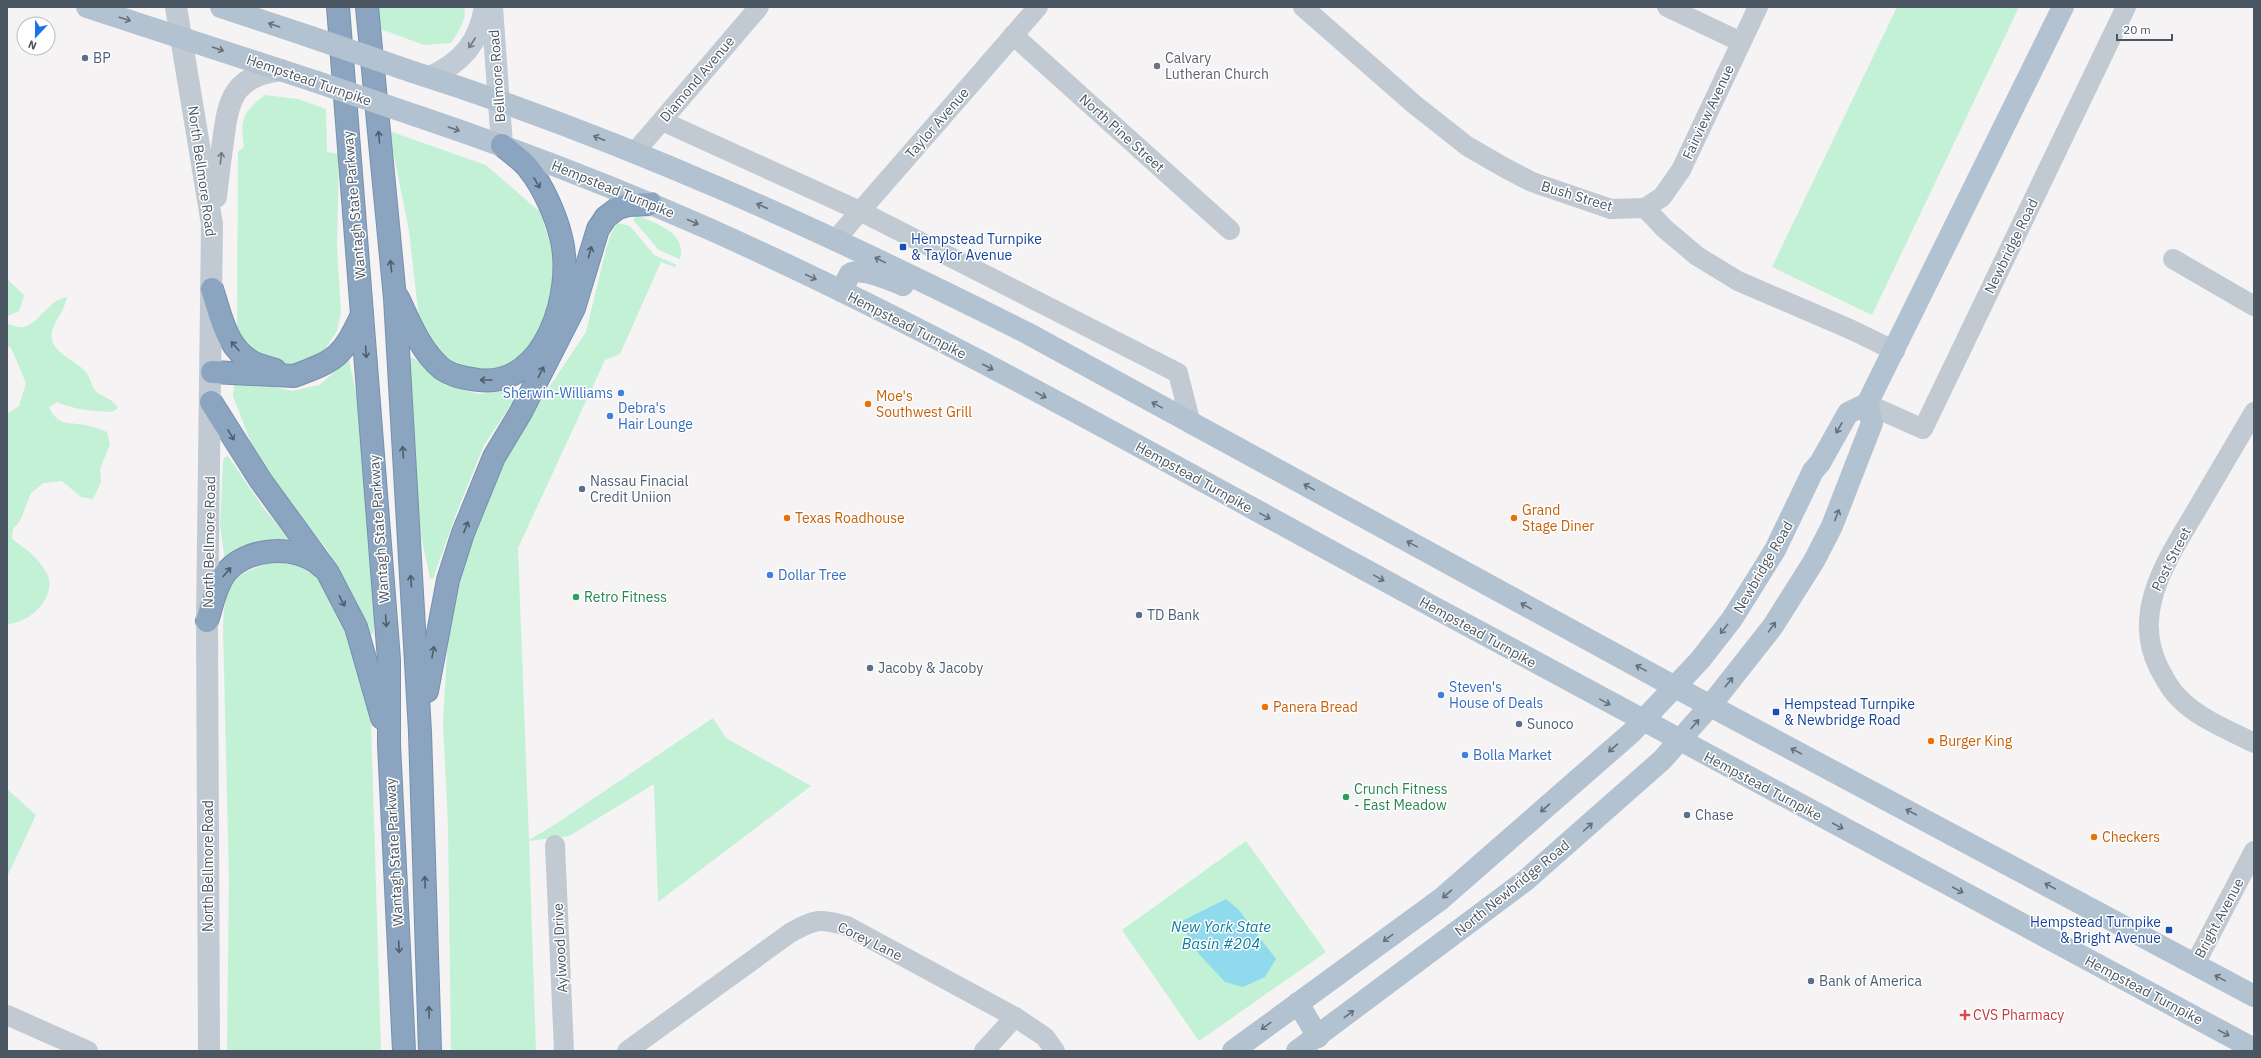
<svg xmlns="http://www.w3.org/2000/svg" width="2261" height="1058" font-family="'IBM Plex Sans',sans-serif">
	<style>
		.green { fill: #c3f1d5 }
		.water { fill: #90daee }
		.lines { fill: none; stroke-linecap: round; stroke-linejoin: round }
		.motorway-casing { stroke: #7690ad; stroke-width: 24 }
		.minor { stroke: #c1cad2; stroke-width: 20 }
		.tertiary { stroke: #c1cad2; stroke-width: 22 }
		.secondary { stroke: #c1cbd6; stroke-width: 22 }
		.primary { stroke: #b3c2d1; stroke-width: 22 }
		.motorway { stroke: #8ba5c1; stroke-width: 22 }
		.primary-bridge { stroke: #b3c2d1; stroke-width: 22 }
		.oneway { stroke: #64717d }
		.oneway2 { stroke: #6e7984 }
		.oneway3 { stroke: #505e6b }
		.oneway4 { stroke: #6e7983 }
		.service-dot { fill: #5c6f8a; stroke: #fff; stroke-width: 1.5 }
		.worship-dot { fill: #6b7280; stroke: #fff; stroke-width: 1.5 }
		.transit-dot { fill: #1a4fb4; stroke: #fff; stroke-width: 1.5 }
		.shop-dot { fill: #3f7fe0; stroke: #fff; stroke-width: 1.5 }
		.food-dot { fill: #e8710a; stroke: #fff; stroke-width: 1.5 }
		.leisure-dot { fill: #2e9e5b; stroke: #fff; stroke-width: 1.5 }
		.health-dot { fill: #e0444e; stroke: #fff; stroke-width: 1.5 }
		.labels { text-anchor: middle; stroke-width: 3; stroke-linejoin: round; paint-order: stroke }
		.service-label { font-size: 14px; fill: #4e5e75; stroke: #fff; text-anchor: start }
		.worship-label { font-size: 14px; fill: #5b616d; stroke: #fff; text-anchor: start }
		.street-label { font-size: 14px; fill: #4a5661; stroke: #fff }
		.transit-label { font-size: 14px; fill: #164399; stroke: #fff; text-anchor: start }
		.shop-label { font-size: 14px; fill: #366cbe; stroke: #fff; text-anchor: start }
		.food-label { font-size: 14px; fill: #c56008; stroke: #fff; text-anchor: start }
		.leisure-label { font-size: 14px; fill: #27864d; stroke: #fff; text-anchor: start }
		.health-label { font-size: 14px; fill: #be3a42; stroke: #fff; text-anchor: start }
		.water-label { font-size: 15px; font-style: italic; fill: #0c7c9b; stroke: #fff }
	</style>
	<rect width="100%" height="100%" fill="#f5f3f3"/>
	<!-- green -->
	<g class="green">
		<path d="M 377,7 L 464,7 C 468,18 457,34 451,43 L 424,45 L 378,28 Z"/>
		<path d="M 1897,7 L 2019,7 L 1872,315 L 1772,267 Z"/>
		<path d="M 265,95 L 298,99 L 326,109 L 327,152 L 339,154 L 337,248 L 341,313 L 337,331 L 326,348 L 310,362 L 288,366 L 277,365 L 252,353 L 237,332 L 238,152 L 244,147 C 240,120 242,112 265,95 Z"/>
		<path d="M 389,131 L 486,165 L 540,212 L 553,253 L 555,291 L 541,332 L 516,364 L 480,373 L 449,365 L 426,341 L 418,310 L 409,231 Z"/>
		<path d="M 637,215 C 656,224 687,232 680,259 L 659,250 L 633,220 Z"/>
		<path d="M 617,223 L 630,226 L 654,255 L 677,265 L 675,267 L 661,262 L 620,354 L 605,360 L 518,548 L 529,840 L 557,823 L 713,718 L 726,738 L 811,786 L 658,902 L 654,784 L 569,836 L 529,841 L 536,1051 L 451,1051 L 448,825 L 443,723 L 448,636 L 463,567 L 493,482 L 516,437 L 586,332 L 606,249 L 611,234 Z"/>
		<path d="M 7,279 L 24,295 L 19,311 L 8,316 L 8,324 C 13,325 19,328 23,327 C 38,325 47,301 67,297 C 64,312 55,320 52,331 C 48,353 75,359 86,372 C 90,377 91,384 94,389 C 101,398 112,397 118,408 L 112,412 C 93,411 75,410 57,402 L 49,407 C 58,428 71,421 89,426 C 95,427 101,430 107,432 L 110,444 L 100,469 L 101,482 L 93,499 L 81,497 L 62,481 L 43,483 L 31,493 L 20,521 L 13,529 L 12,539 C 26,549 39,558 47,574 C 58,597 29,624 7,624 L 7,414 L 19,406 L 26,383 L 11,348 L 7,346 Z"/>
		<path d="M 411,357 L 420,362 L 446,385 L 479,394 L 514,390 L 517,396 L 484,445 L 456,514 L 433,579 L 430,578 L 420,531 L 408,363 Z"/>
		<path d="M 349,360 L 359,408 L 374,610 L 374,633 L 369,635 L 339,570 L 327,549 L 288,504 L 258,461 L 233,396 L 234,384 L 253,382 L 292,391 L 319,385 Z"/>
		<path d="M 228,456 L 264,509 L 288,537 L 288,541 L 225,561 L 220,524 L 223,463 L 224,458 Z"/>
		<path d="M 274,562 L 300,566 L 322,581 L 344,622 L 361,672 L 371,722 L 381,1051 L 227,1051 L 229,878 L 223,627 C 225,583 232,574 274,562 Z"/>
		<path d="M 7,789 L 36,815 L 7,877 Z"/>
		<path d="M 1246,841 L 1326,952 L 1199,1041 L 1122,930 Z"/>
	</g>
	<!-- water -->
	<path class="water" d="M 1226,899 L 1238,909 L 1276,959 L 1265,977 L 1243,987 L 1225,982 L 1198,953 L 1180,922 Z"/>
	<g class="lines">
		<defs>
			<g id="motorway">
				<path d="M 338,7 L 389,660 L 389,744 L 404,1051"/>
				<path d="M 367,7 L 395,298 L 420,732 L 430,1051"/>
				<path d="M 212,289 C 221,316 226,349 254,363 C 261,366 269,368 275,370"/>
				<path d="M 398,298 C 410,323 420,350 441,368 C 451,376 465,378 478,380 C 546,389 575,290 561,237 C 556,216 543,186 529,169 C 522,160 510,152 502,145"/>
				<path d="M 212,372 L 294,376 C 337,360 342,357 362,315"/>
				<path d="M 211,402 L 261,481 L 328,573 L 356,627 L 382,718"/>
				<path d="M 207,621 C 212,606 215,588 224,575 C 244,547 296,543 321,566"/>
				<path d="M 427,691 L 448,580 L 463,533 L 494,457 L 521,412 L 574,308 L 598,229 L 606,217 L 618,208 L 628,205 L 651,204"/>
			</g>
		</defs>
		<!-- motorway casing -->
		<use href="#motorway" class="motorway-casing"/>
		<!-- minor -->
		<g class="minor">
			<path d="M 1303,7 L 1415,105 L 1467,146 L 1505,168 L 1532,182 L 1611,209 L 1645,208 L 1665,229 L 1697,256 L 1738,281 L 1852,330 L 1895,351"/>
			<path d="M 1667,7 L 1741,42"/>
			<path d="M 1013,35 L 1230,230"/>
			<path d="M 662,121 L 860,211 L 1178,373 L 1191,424"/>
			<path d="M 635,152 L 759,7"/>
			<path d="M 1645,208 L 1662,197 L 1681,170 L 1758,7"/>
			<path d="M 836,239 L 1038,7"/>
			<path d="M 2173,259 L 2254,306"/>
			<path d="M 1867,404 L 1923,429 L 2126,7"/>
			<path d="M 2254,412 C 2235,444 2216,477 2197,509 C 2169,557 2130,611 2159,668 C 2165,679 2170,690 2179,698 C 2199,719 2229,730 2254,743"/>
			<path d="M 555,845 L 564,1051"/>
			<path d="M 2195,964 L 2254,851"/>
			<path d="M 7,1015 L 88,1051"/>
			<path d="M 627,1051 L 790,933 C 815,919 819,918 847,926 L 1015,1017 L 1045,1037 L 1055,1051"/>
			<path d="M 984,1051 L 1015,1017"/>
		</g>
		<!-- tertiary -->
		<g class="tertiary">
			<path d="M 176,7 L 212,224 L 207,621 L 209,1051"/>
			<path d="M 216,197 C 218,179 220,161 223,142 C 228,100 233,76 281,70"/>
		</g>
		<!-- secondary -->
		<g class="secondary">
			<path d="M 492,7 L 502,145"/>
			<path d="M 430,77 C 462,62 479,43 485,7"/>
		</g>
		<!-- primary -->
		<g class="primary">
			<path d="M 87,7 L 314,81"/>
			<path d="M 221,7 L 311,37"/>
			<path d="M 413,72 C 626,140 828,233 1027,333 L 1675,687 L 2254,996"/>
			<path d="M 417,116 C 515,149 612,186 707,228 C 931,328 1145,450 1360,567 C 1657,729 1955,889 2254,1049"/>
			<path d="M 841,291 L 850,274 C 861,267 891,280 903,285"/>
			<path d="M 1298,1003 L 1318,1037"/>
			<path d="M 1233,1051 L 1441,899 L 1631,733 L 1700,660 L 1732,619 L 1775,550 L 1813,471 L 1820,463 L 1848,413 L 1867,404 L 2063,7"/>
			<path d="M 1297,1051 L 1526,880 L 1662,760 L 1710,706 L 1773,626 L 1814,561 L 1832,526 L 1872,423 L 1867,404"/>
		</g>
		<!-- motorway -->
		<use href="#motorway" class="motorway"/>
		<!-- primary-bridge -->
		<g class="primary-bridge">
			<path d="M 311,37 L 413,72"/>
			<path d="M 314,81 L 417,116"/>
		</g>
	</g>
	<!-- one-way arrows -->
	<defs><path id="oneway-shaft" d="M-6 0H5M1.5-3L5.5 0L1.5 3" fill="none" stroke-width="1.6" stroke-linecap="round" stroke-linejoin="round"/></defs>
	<g class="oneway">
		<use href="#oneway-shaft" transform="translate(125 19) rotate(18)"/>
		<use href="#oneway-shaft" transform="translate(274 25) rotate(-161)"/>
		<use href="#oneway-shaft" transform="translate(218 49) rotate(19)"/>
		<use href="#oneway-shaft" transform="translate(454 129) rotate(19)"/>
		<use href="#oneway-shaft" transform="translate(599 138) rotate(-159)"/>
		<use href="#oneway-shaft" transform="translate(762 206) rotate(-156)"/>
		<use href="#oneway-shaft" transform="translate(693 222) rotate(24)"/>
		<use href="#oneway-shaft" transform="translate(880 260) rotate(-154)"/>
		<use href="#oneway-shaft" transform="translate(811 277) rotate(25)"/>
		<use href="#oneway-shaft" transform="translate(988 367) rotate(27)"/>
		<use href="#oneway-shaft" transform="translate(1041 395) rotate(28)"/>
		<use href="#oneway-shaft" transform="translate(1157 405) rotate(-151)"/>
		<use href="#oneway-shaft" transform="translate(1839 428) rotate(119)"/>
		<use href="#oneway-shaft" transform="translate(1309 487) rotate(-151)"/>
		<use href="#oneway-shaft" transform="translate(1837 515) rotate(-69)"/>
		<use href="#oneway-shaft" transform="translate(1265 516) rotate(29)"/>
		<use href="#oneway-shaft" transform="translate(1412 544) rotate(-151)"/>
		<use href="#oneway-shaft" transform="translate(1379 578) rotate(29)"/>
		<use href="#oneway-shaft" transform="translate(1526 606) rotate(-151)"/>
		<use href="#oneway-shaft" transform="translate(1772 627) rotate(-54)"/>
		<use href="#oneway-shaft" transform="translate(1724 629) rotate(128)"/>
		<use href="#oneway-shaft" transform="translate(1641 668) rotate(-151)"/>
		<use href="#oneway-shaft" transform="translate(1729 682) rotate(-51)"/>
		<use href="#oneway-shaft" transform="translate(1605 702) rotate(29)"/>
		<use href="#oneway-shaft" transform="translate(1695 724) rotate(-50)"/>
		<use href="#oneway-shaft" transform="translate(1613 748) rotate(139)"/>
		<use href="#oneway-shaft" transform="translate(1796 751) rotate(-152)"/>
		<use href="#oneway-shaft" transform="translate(1545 808) rotate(139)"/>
		<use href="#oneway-shaft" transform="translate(1911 812) rotate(-152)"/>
		<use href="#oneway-shaft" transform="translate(1838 826) rotate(28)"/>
		<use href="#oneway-shaft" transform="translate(1588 827) rotate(-42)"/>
		<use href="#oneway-shaft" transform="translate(2050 886) rotate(-152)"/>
		<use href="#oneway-shaft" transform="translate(1958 890) rotate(28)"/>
		<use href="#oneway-shaft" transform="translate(1447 894) rotate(139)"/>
		<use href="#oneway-shaft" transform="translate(1388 938) rotate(144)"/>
		<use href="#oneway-shaft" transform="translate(2220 978) rotate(-151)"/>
		<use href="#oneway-shaft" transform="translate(1349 1014) rotate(-37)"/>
		<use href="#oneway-shaft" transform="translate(1266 1026) rotate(144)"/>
		<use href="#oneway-shaft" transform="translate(2224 1033) rotate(28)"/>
	</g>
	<use class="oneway2" href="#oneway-shaft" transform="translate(472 43) rotate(123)"/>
	<g class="oneway3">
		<use href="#oneway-shaft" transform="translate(379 137) rotate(-95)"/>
		<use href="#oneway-shaft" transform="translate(537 183) rotate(60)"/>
		<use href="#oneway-shaft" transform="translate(590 252) rotate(-74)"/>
		<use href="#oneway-shaft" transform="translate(391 266) rotate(-96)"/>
		<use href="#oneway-shaft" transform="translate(235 346) rotate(-131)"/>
		<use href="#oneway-shaft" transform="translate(366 352) rotate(86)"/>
		<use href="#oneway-shaft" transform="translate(541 372) rotate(-63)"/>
		<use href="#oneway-shaft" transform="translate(486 380) rotate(-180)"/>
		<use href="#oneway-shaft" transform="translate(231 435) rotate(59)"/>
		<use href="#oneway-shaft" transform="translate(403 452) rotate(-94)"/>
		<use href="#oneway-shaft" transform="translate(466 527) rotate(-69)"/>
		<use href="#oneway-shaft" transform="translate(227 572) rotate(-50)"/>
		<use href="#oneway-shaft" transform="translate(411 581) rotate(-94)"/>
		<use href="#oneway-shaft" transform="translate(342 601) rotate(63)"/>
		<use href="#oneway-shaft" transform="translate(386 621) rotate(86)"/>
		<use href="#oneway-shaft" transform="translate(433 652) rotate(-80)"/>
		<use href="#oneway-shaft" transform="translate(425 882) rotate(-92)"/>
		<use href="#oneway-shaft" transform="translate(399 947) rotate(87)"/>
		<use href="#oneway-shaft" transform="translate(429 1012) rotate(-92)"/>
	</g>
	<use class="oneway4" href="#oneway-shaft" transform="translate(221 158) rotate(-83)"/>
	<!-- markers -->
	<g class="service-dot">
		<circle cx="85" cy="58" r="4"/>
		<circle cx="582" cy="489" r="4"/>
		<circle cx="1139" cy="615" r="4"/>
		<circle cx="870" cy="668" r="4"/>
		<circle cx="1519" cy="724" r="4"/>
		<circle cx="1687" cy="815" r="4"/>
		<circle cx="1811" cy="981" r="4"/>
	</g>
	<circle class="worship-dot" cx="1157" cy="66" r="4"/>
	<g class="transit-dot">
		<rect x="899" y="243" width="8" height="8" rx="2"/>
		<rect x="1772" y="708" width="8" height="8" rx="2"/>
		<rect x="2165" y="926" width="8" height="8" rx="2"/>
	</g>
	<g class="shop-dot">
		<circle cx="621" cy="393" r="4"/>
		<circle cx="610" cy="416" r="4"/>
		<circle cx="770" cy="575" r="4"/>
		<circle cx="1441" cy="695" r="4"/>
		<circle cx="1465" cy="755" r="4"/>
	</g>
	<g class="food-dot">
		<circle cx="868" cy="404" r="4"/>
		<circle cx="787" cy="518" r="4"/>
		<circle cx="1514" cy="518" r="4"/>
		<circle cx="1265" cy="707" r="4"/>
		<circle cx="1931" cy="741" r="4"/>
		<circle cx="2094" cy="837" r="4"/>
	</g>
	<g class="leisure-dot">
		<circle cx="576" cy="597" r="4"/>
		<circle cx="1346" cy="797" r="4"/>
	</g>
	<path class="health-dot" d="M1963 1009h4v4h4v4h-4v4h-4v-4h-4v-4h4z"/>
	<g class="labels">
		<!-- service labels -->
		<g class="service-label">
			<text x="93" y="63">BP</text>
			<text x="590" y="486">Nassau Finacial<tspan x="590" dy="16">Credit Uniion</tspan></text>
			<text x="1147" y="620">TD Bank</text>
			<text x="878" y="673">Jacoby &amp; Jacoby</text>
			<text x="1527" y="729">Sunoco</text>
			<text x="1695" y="820">Chase</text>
			<text x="1819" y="986">Bank of America</text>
		</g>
		<!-- worship labels -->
		<g class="worship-label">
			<text x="1165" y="63">Calvary<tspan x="1165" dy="16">Lutheran Church</tspan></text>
		</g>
		<!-- street labels -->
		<g class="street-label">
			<text transform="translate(497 76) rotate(-94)" y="5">Bellmore Road</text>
			<text transform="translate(697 79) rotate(-50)" y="5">Diamond Avenue</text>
			<text transform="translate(309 80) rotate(19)" y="5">Hempstead Turnpike</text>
			<text transform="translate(1708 112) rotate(-65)" y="5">Fairview Avenue</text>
			<text transform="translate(937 123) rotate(-49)" y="5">Taylor Avenue</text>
			<text transform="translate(1122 133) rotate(42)" y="5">North Pine Street</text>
			<text transform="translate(202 171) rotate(82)" y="5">North Bellmore Road</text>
			<text transform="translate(613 189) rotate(22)" y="5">Hempstead Turnpike</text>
			<text transform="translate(1577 196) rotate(17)" y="5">Bush Street</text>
			<text transform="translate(354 205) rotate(-95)" y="5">Wantagh State Parkway</text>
			<text transform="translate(2011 246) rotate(-64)" y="5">Newbridge Road</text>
			<text transform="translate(907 325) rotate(27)" y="5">Hempstead Turnpike</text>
			<text transform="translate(1194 477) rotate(29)" y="5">Hempstead Turnpike</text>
			<text transform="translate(379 529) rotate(-94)" y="5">Wantagh State Parkway</text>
			<text transform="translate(209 542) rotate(-89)" y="5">North Bellmore Road</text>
			<text transform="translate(2171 559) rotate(-63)" y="5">Post Street</text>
			<text transform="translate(1763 567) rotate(-60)" y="5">Newbridge Road</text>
			<text transform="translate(1478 632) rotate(29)" y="5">Hempstead Turnpike</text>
			<text transform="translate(1763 786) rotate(28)" y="5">Hempstead Turnpike</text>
			<text transform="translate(394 852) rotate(-93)" y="5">Wantagh State Parkway</text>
			<text transform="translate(208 866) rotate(-90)" y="5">North Bellmore Road</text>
			<text transform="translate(1512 888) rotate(-39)" y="5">North Newbridge Road</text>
			<text transform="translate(2219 918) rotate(-62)" y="5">Bright Avenue</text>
			<text transform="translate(870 941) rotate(26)" y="5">Corey Lane</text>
			<text transform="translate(560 948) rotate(-93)" y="5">Aylwood Drive</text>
			<text transform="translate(2144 990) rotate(28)" y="5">Hempstead Turnpike</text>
		</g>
		<!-- transit labels -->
		<g class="transit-label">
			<text x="911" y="244">Hempstead Turnpike<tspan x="911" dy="16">&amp; Taylor Avenue</tspan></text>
			<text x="1784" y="709">Hempstead Turnpike<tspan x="1784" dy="16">&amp; Newbridge Road</tspan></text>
			<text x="2161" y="927" text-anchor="end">Hempstead Turnpike<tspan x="2161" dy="16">&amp; Bright Avenue</tspan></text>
		</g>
		<!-- shop labels -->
		<g class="shop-label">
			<text x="613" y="398" text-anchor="end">Sherwin-Williams</text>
			<text x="618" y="413">Debra's<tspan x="618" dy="16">Hair Lounge</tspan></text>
			<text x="778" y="580">Dollar Tree</text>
			<text x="1449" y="692">Steven's<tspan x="1449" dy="16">House of Deals</tspan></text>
			<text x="1473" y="760">Bolla Market</text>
		</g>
		<!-- food labels -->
		<g class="food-label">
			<text x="876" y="401">Moe's<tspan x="876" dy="16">Southwest Grill</tspan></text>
			<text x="1522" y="515">Grand<tspan x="1522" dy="16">Stage Diner</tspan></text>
			<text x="795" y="523">Texas Roadhouse</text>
			<text x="1273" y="712">Panera Bread</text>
			<text x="1939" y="746">Burger King</text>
			<text x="2102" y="842">Checkers</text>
		</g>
		<!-- leisure labels -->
		<g class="leisure-label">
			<text x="584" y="602">Retro Fitness</text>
			<text x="1354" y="794">Crunch Fitness<tspan x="1354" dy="16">- East Meadow</tspan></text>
		</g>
		<!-- health labels -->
		<g class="health-label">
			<text x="1973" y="1020">CVS Pharmacy</text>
		</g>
		<!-- water labels -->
		<g class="water-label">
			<text x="1221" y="932">New York State<tspan x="1221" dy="17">Basin #204</tspan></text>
		</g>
	</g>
	<!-- border -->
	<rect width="2261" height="1058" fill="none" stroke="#4a5661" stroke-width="16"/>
	<!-- north arrow -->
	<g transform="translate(36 36) rotate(202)"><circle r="19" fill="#ffffff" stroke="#b7bbc0"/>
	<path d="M0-3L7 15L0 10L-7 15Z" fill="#1a73e8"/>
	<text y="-6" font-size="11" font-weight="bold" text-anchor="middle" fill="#4a5661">N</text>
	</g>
	<!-- scale -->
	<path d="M2117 34v6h55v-6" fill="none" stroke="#4a5661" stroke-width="2"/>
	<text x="2123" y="34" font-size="12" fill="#4a5661" stroke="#ffffff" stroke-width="3" paint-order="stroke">20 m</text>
</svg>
